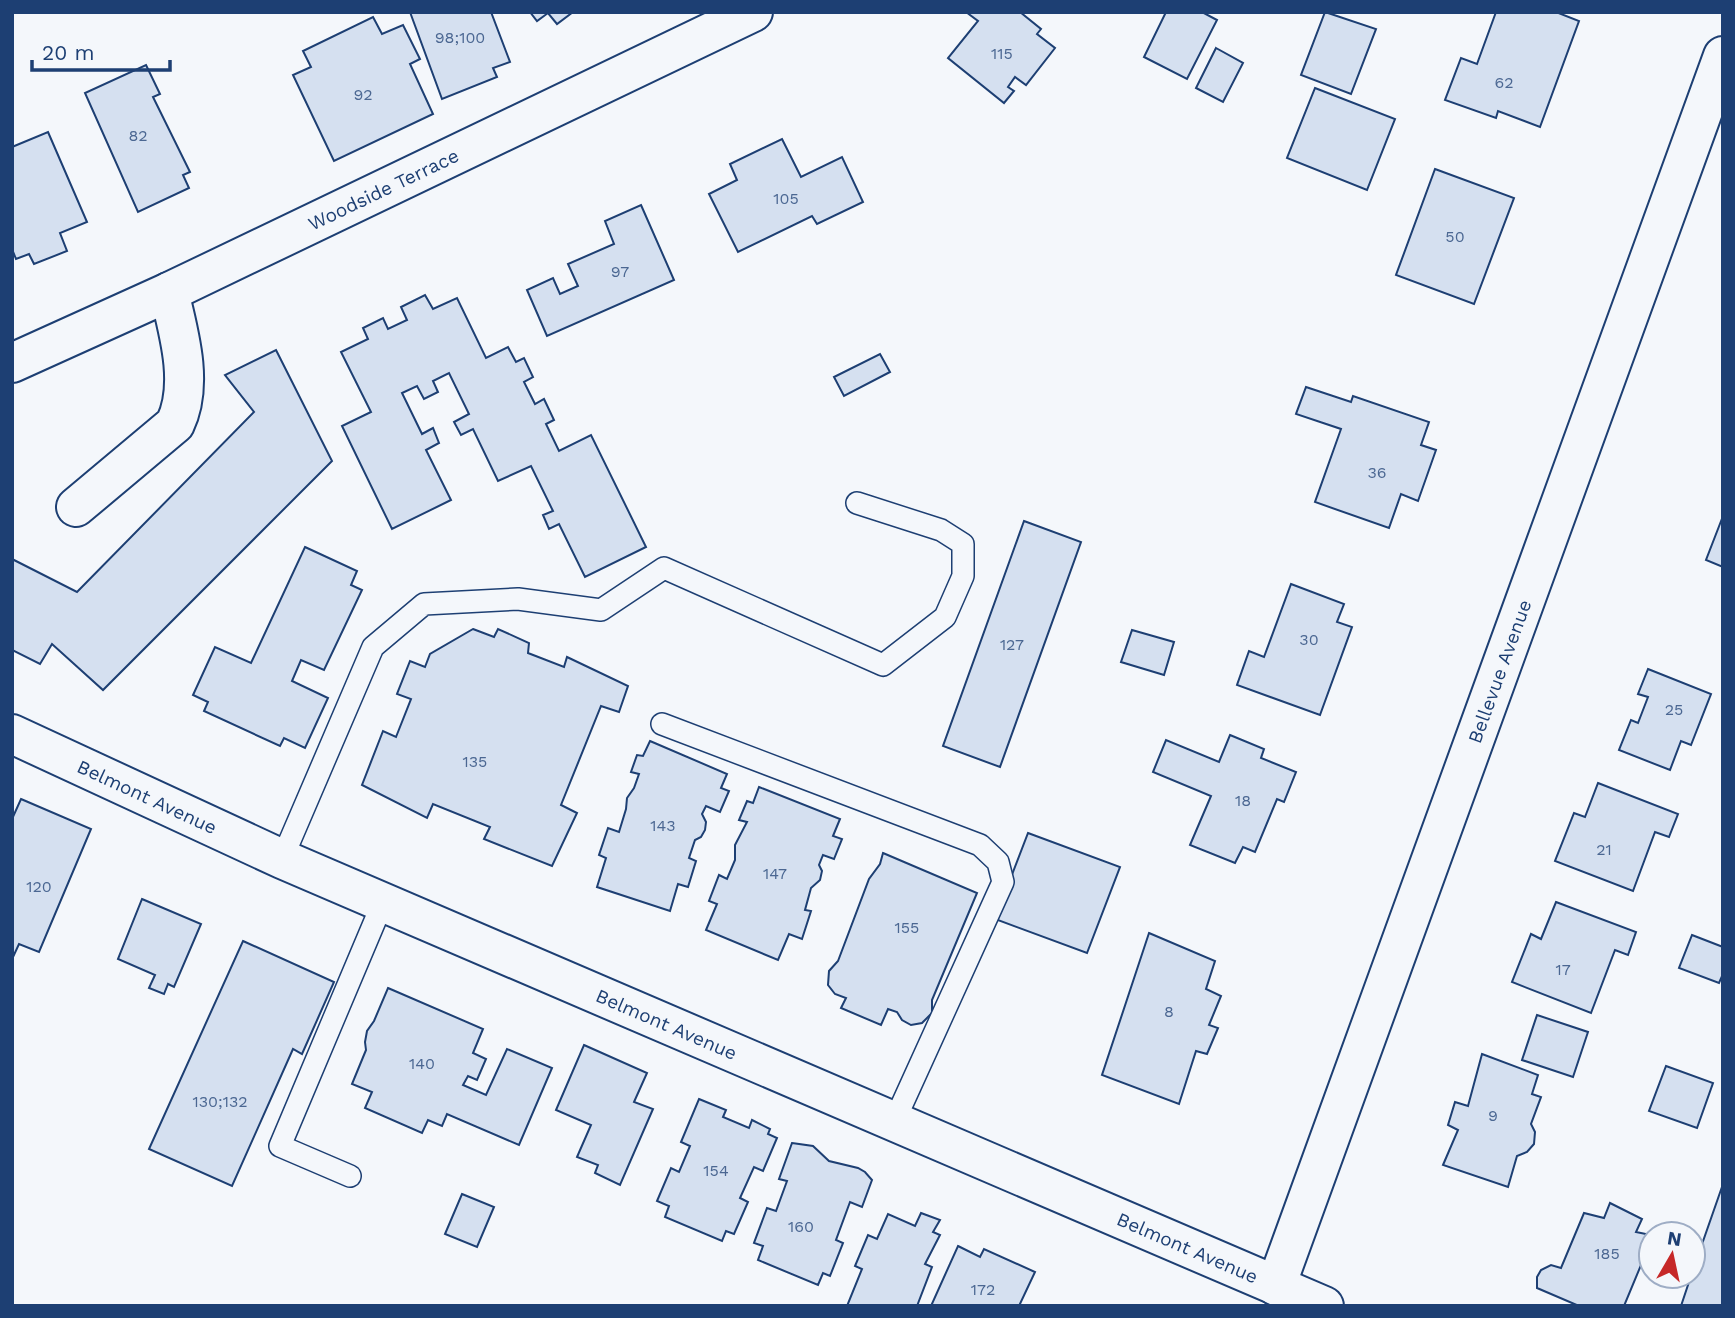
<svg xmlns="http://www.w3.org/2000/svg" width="1735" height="1318" font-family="'Work Sans',sans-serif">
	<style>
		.building { fill: #d5e0f0; stroke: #1d3f73; stroke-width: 2 }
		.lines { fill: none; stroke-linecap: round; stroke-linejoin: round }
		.service-casing { stroke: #1d3f73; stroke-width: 24 }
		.minor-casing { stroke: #1d3f73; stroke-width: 42 }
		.primary-casing { stroke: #1d3f73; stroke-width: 42 }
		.service { stroke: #f4f7fb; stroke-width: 21 }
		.minor { stroke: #f4f7fb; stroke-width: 38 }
		.primary { stroke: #f4f7fb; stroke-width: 38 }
		.labels { text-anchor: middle; stroke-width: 5; stroke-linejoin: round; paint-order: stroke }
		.number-label { font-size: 16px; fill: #4b6792 }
		.street-label { font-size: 19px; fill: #1d3f73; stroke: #f4f7fb }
	</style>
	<rect width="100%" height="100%" fill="#f4f7fb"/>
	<!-- building -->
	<g class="building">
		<path d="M 410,12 L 491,12 L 510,62 L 493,68 L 497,77 L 442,99 Z"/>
		<path d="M 530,12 L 573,12 L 557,24 L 548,13 L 537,21 Z"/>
		<path d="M 966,12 L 1020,12 L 1041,29 L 1037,34 L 1055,48 L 1026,85 L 1015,77 L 1008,87 L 1014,91 L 1004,103 L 948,58 L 978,21 Z"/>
		<path d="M 1166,12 L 1202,12 L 1217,20 L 1187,79 L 1144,57 Z"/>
		<path d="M 1325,12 L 1376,29 L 1351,94 L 1301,75 Z"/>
		<path d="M 1496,12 L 1556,12 L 1579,21 L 1540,127 L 1498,111 L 1496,118 L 1445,100 L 1461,58 L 1477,64 Z"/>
		<path d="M 373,17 L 382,34 L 403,25 L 420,59 L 410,64 L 433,114 L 334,161 L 293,75 L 311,67 L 303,51 Z"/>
		<path d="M 1216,48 L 1243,63 L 1223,102 L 1196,88 Z"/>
		<path d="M 146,65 L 160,94 L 153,97 L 190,172 L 183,175 L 189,188 L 138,212 L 85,93 Z"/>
		<path d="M 1315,88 L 1395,119 L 1367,190 L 1287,158 Z"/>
		<path d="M 48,132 L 87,222 L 60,233 L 67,251 L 34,264 L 29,254 L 16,259 L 12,249 L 12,147 Z"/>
		<path d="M 782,139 L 801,177 L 842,157 L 863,202 L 817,224 L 812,216 L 738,252 L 709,194 L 737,180 L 730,164 Z"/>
		<path d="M 1435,169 L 1514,198 L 1474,304 L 1396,275 Z"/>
		<path d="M 641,205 L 674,280 L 547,336 L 527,290 L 553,278 L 560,294 L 578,286 L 568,264 L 614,244 L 605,221 Z"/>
		<path d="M 425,295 L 433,309 L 457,298 L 486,358 L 508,347 L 516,362 L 524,358 L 533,377 L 524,382 L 535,404 L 544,399 L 554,420 L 546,424 L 559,451 L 591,435 L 646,547 L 585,577 L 559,524 L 549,529 L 543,515 L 553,511 L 531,466 L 498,481 L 473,429 L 461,435 L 454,422 L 469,414 L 449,373 L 433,381 L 438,392 L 424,399 L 417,386 L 402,393 L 422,434 L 433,428 L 439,443 L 426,450 L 451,500 L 392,529 L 342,426 L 371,412 L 341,352 L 368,339 L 363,328 L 383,318 L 388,329 L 407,320 L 401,307 Z"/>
		<path d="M 276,350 L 332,461 L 103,690 L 52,644 L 40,664 L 12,650 L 12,559 L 77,592 L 254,412 L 225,375 Z"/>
		<path d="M 880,354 L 890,372 L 844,396 L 834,377 Z"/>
		<path d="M 1306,387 L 1351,402 L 1353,396 L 1429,422 L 1421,445 L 1436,450 L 1418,501 L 1401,494 L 1389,528 L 1315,502 L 1341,429 L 1296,414 Z"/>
		<path d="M 1723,516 L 1723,567 L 1706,560 Z"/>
		<path d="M 1024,521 L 1081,542 L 1000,767 L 943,746 Z"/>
		<path d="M 305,547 L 357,571 L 351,585 L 362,590 L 324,670 L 301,660 L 292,681 L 328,698 L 305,748 L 284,738 L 280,746 L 204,711 L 208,702 L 193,695 L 215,647 L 251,663 Z"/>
		<path d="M 1291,584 L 1344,604 L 1337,622 L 1352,627 L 1320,715 L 1237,685 L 1249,651 L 1264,657 Z"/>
		<path d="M 473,629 L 494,637 L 498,629 L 529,643 L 528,653 L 564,667 L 567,657 L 628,686 L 619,712 L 601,706 L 561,805 L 577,813 L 552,866 L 484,839 L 490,827 L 433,804 L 427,818 L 362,785 L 383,731 L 396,737 L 411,699 L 397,694 L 410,661 L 425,667 L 430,654 Z"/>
		<path d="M 1132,630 L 1174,642 L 1164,675 L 1121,662 Z"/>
		<path d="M 1648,669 L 1711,694 L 1691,745 L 1681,741 L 1670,770 L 1619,750 L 1631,720 L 1638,723 L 1648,697 L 1638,694 Z"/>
		<path d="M 1230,735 L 1264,749 L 1261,758 L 1296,772 L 1284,802 L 1277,799 L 1255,852 L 1243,847 L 1235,863 L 1190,845 L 1211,796 L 1153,772 L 1166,740 L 1219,762 Z"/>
		<path d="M 650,741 L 727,774 L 721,788 L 729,791 L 720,812 L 706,806 L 702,814 L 706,822 L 705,830 L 701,837 L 695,840 L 689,858 L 696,861 L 688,887 L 678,884 L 670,911 L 597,887 L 606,858 L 599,855 L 608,828 L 619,832 L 626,809 L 627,798 L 634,788 L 639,774 L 631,772 L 637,755 L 643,756 Z"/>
		<path d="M 1598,783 L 1678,814 L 1669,837 L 1655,832 L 1633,891 L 1555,861 L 1574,813 L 1585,817 Z"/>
		<path d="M 759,787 L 840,819 L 833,836 L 842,839 L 834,859 L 823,855 L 819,865 L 822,871 L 820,880 L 811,888 L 805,910 L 811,911 L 802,939 L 789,934 L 778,960 L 706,930 L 717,904 L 709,901 L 719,875 L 727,879 L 735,860 L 735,845 L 747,822 L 739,820 L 747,801 L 753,803 Z"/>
		<path d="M 21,799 L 91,829 L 39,952 L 19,944 L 13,957 L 12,819 Z"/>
		<path d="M 1028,833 L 1120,867 L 1087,953 L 995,919 Z"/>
		<path d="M 883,853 L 977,893 L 932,1000 L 932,1013 L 922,1023 L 911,1025 L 902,1020 L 897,1012 L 888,1009 L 881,1025 L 841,1008 L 846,998 L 835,994 L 828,985 L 829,971 L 838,961 L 869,879 L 880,864 Z"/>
		<path d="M 142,899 L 201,924 L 174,987 L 168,984 L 164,994 L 149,988 L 155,975 L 118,959 Z"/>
		<path d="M 1556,902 L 1636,932 L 1628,955 L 1615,950 L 1591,1013 L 1512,982 L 1531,934 L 1541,939 Z"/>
		<path d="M 1149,933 L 1215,961 L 1206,989 L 1221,996 L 1209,1025 L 1218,1028 L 1207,1054 L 1196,1051 L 1179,1104 L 1102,1075 Z"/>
		<path d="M 1692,935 L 1723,947 L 1723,974 L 1719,983 L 1679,968 Z"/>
		<path d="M 243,941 L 334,982 L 302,1054 L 293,1049 L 232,1186 L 149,1149 Z"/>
		<path d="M 388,988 L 483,1029 L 473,1053 L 486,1059 L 477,1080 L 468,1076 L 463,1085 L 486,1095 L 507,1049 L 552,1068 L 519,1145 L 447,1114 L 442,1126 L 428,1120 L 422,1133 L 365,1108 L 372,1092 L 352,1084 L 366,1050 L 365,1042 L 367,1031 L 374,1021 Z"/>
		<path d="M 1537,1015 L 1588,1032 L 1573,1077 L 1522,1060 Z"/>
		<path d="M 584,1045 L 647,1073 L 634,1102 L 653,1109 L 620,1185 L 595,1173 L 598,1165 L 577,1157 L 591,1125 L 556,1110 Z"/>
		<path d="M 1482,1054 L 1538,1075 L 1532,1094 L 1541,1097 L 1531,1124 L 1535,1132 L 1534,1144 L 1527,1152 L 1517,1156 L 1508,1187 L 1443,1165 L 1458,1130 L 1448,1125 L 1455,1102 L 1468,1106 Z"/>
		<path d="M 1666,1066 L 1713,1083 L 1697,1128 L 1649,1111 Z"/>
		<path d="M 699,1099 L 726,1110 L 723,1117 L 749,1128 L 752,1120 L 770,1129 L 768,1134 L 777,1138 L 763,1171 L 754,1167 L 740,1198 L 748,1202 L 734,1234 L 726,1231 L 722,1241 L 665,1217 L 669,1206 L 657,1201 L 671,1168 L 679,1172 L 690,1146 L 681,1142 Z"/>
		<path d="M 792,1143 L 813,1146 L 829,1161 L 858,1168 L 865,1172 L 872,1180 L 862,1207 L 850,1202 L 836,1240 L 843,1243 L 830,1276 L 823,1273 L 818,1285 L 758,1260 L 763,1246 L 754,1243 L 767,1208 L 776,1211 L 787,1181 L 779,1179 Z"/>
		<path d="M 1723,1184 L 1723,1306 L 1681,1306 L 1691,1276 L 1693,1276 L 1693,1270 Z"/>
		<path d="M 462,1194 L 494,1207 L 477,1247 L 445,1234 Z"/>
		<path d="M 1610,1203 L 1642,1219 L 1636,1232 L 1651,1235 L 1651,1241 L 1624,1306 L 1579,1306 L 1537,1288 L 1537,1277 L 1541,1270 L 1551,1265 L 1561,1268 L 1584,1213 L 1604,1218 Z"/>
		<path d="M 921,1213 L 940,1220 L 933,1232 L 940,1235 L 925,1264 L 932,1267 L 917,1306 L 847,1306 L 862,1269 L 855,1266 L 868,1235 L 877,1239 L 888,1214 L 915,1226 Z"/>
		<path d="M 958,1246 L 980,1257 L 984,1249 L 1035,1272 L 1019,1306 L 931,1306 Z"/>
	</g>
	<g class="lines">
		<defs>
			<g id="service">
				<path d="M 662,724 L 980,845 L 998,862 L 1003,882 L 894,1122"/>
				<path d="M 282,859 L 373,647 L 424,604 L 518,599 L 601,610 L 664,568 L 883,665 L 945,617 L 963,576 L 963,544 L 941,530 L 857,503"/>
				<path d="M 350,1176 L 280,1146 L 383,902"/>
			</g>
			<g id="minor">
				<path id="s1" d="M 12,363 L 169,292 L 753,12"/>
				<path d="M 76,507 L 175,424 C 194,385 179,333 169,292"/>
				<path id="s2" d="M 1276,1286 L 1723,56"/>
			</g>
			<g id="primary">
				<path id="s3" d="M 12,734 L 282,859 L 1324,1306"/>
			</g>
		</defs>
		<!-- service casing -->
		<use href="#service" class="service-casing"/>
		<!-- minor casing -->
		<use href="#minor" class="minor-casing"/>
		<!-- primary casing -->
		<use href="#primary" class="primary-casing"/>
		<!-- service -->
		<use href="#service" class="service"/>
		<!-- minor -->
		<use href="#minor" class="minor"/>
		<!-- primary -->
		<use href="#primary" class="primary"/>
	</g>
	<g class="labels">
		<!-- number labels -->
		<g class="number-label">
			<text x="460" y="43">98;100</text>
			<text x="1002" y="59">115</text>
			<text x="1504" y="88">62</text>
			<text x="363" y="100">92</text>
			<text x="138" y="141">82</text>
			<text x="786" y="204">105</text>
			<text x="1455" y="242">50</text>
			<text x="620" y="277">97</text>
			<text x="1377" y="478">36</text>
			<text x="1309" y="645">30</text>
			<text x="1012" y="650">127</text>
			<text x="1674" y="715">25</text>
			<text x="475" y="767">135</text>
			<text x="1243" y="806">18</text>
			<text x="663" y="831">143</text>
			<text x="1604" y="855">21</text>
			<text x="775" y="879">147</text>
			<text x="39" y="892">120</text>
			<text x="907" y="933">155</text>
			<text x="1563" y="975">17</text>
			<text x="1169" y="1017">8</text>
			<text x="422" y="1069">140</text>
			<text x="220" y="1107">130;132</text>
			<text x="1493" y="1121">9</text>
			<text x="716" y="1176">154</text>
			<text x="801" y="1232">160</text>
			<text x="1607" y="1259">185</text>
			<text x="983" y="1295">172</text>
		</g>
		<!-- street labels -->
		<g class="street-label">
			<text dy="7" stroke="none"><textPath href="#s1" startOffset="410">Woodside Terrace</textPath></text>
			<text dy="7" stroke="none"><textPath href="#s2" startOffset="654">Bellevue Avenue</textPath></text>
			<text dy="7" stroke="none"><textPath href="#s3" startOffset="149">Belmont Avenue</textPath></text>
			<text dy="7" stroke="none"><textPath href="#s3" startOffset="716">Belmont Avenue</textPath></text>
			<text dy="7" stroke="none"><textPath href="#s3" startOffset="1283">Belmont Avenue</textPath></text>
		</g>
	</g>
	<!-- border -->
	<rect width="1735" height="1318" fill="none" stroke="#1d3f73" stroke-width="28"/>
	<!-- north arrow -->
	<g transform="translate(1672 1255) rotate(9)"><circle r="33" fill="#f4f7fb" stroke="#9eadc5" stroke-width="2"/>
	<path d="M0-5L12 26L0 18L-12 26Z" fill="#c62828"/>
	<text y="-10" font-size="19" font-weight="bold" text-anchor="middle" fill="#1d3f73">N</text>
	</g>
	<!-- scale -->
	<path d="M32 60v10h138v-10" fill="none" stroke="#1d3f73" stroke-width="3.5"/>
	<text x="42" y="60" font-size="21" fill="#1d3f73" stroke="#f4f7fb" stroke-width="5" paint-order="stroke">20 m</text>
</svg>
